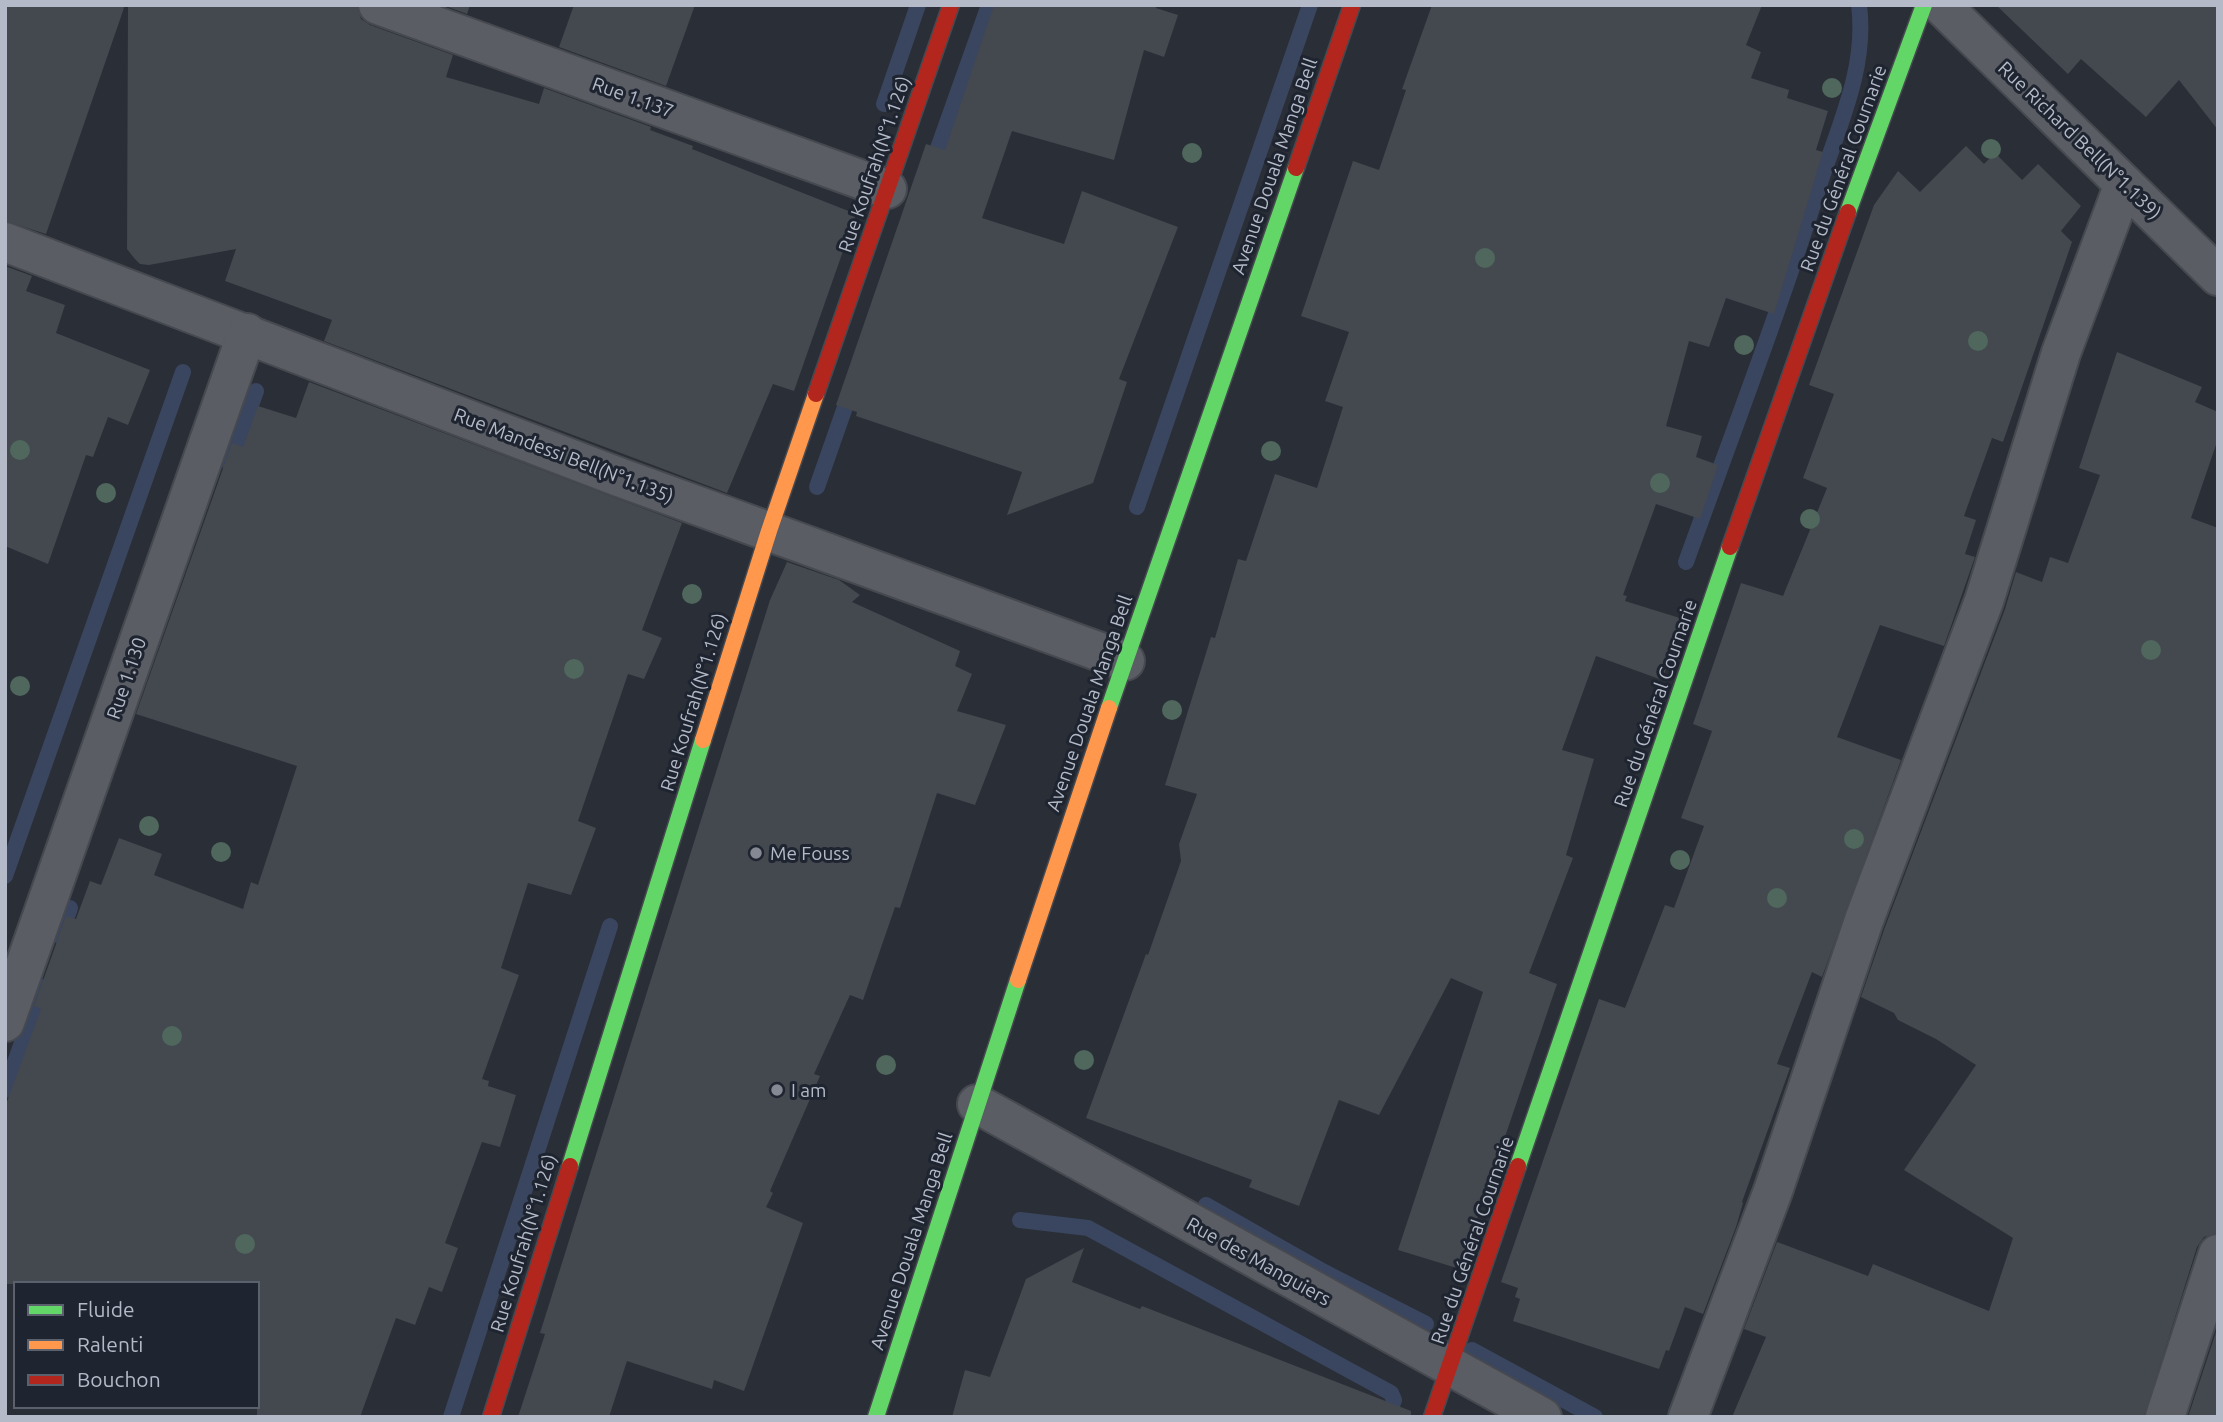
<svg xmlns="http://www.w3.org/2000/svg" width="2223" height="1422" font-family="Ubuntu,sans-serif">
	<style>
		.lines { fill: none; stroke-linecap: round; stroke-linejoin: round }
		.stream { stroke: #3a465f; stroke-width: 16 }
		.building { fill: #44484f }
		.street-casing { stroke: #46494f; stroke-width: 42 }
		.fast-casing { stroke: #46494f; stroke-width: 19 }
		.slow-casing { stroke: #46494f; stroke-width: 19 }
		.jam-casing { stroke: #46494f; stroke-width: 19 }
		.street { stroke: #5a5d64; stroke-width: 38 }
		.fast { stroke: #63d668; stroke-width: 16 }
		.slow { stroke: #ff974d; stroke-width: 16 }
		.jam { stroke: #b3261e; stroke-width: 16 }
		.tree { fill: #4f675c }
		.poi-dot { fill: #848994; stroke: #1e2430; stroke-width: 2.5 }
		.labels { text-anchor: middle; stroke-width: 6; stroke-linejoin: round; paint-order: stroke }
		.street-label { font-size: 19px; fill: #b4bac7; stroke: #1e2430 }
		.poi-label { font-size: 19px; fill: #b4bac7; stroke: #1e2430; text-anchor: start }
	</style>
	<rect width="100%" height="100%" fill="#2a2e36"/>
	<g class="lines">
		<!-- stream -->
		<g class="stream">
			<path d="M 884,104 L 918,5"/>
			<path d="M 931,168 L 989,5"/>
			<path d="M 230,465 L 256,391"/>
			<path d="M 817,487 L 851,390"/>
			<path d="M 1137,507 L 1310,5"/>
			<path d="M 1686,562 C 1732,435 1780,309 1821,180 C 1840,123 1867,66 1859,5"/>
			<path d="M 5,876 L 183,372"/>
			<path d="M 60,936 L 70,908"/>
			<path d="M 5,1090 L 42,987"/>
			<path d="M 1206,1205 L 1324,1272 L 1426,1324"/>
			<path d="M 1020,1220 L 1088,1228 L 1391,1393 L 1394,1400 L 1388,1417"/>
			<path d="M 1472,1350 L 1595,1417"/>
			<path d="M 451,1417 L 610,926"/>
		</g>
	</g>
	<!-- building -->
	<g class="building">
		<path d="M 5,5 L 125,5 L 46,234 L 5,221 Z"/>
		<path d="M 128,5 L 357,5 L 361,19 L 370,25 L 453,55 L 446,77 L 539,104 L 544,88 L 651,127 L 650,130 L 693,146 L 692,149 L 856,214 L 794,391 L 773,384 L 727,493 L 324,341 L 332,320 L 225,281 L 236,249 L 149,265 L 140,264 L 134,258 L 127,249 Z"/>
		<path d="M 443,5 L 470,5 L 467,14 Z"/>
		<path d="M 574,5 L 695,5 L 666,86 L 559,47 Z"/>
		<path d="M 994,5 L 1156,5 L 1156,8 L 1178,15 L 1164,57 L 1144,50 L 1114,160 L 1012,131 L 982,218 L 1064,244 L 1082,191 L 1178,227 L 1119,379 L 1127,382 L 1093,483 L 1007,515 L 1022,472 L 856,416 L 857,412 L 836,405 L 926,144 L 945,150 Z"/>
		<path d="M 1432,5 L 1762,5 L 1746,45 L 1761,52 L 1751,78 L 1789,90 L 1787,98 L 1828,111 L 1816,150 L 1823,152 L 1774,314 L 1726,298 L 1709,347 L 1689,341 L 1666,426 L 1702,436 L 1696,457 L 1718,465 L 1700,519 L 1656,504 L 1623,595 L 1627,596 L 1625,601 L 1683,619 L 1662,680 L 1596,656 L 1562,750 L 1594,759 L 1566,855 L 1573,858 L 1529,973 L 1557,984 L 1460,1269 L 1398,1250 L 1483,992 L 1451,978 L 1379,1115 L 1339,1100 L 1299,1206 L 1249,1187 L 1252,1180 L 1086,1118 L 1146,954 L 1148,955 L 1181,861 L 1179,844 L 1197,794 L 1165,785 L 1211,637 L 1215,638 L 1238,559 L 1246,561 L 1275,474 L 1317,488 L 1343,407 L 1325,401 L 1349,332 L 1301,316 L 1353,161 L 1379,170 L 1406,90 L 1402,89 Z"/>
		<path d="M 1996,5 L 2218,5 L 2218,130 L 2179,80 L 2146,117 L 2081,59 L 2068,74 Z"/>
		<path d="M 1966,146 L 1984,164 L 1995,153 L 2022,180 L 2038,164 L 2081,206 L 2061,231 L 2072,242 L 2003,442 L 1992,438 L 1964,516 L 1976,520 L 1965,554 L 1975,557 L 1944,646 L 1880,625 L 1837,737 L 1901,760 L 1822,977 L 1812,972 L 1777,1064 L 1790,1068 L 1742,1202 L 1743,1203 L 1736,1227 L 1703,1314 L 1685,1307 L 1669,1351 L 1666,1350 L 1659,1369 L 1513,1321 L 1520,1299 L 1515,1297 L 1518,1288 L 1501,1282 L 1599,999 L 1625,1008 L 1665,905 L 1674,908 L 1704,826 L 1681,818 L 1712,731 L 1693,724 L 1741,583 L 1783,596 L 1827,488 L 1803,478 L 1834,394 L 1809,385 L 1874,205 L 1898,171 L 1920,192 Z"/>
		<path d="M 5,266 L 32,276 L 26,291 L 65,305 L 56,333 L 150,370 L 128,425 L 108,417 L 93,457 L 86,455 L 48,564 L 5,546 Z"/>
		<path d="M 2117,352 L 2202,387 L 2195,402 L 2218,412 L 2218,439 L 2191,518 L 2218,528 L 2218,1233 L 2204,1237 L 2197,1247 L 2144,1417 L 1732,1417 L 1766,1337 L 1744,1329 L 1777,1242 L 1868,1276 L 1873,1264 L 1989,1311 L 2013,1238 L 1904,1170 L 1976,1065 L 1936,1039 L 1898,1020 L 1894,1013 L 1861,997 L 1885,927 L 2005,609 L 2016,572 L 2042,582 L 2050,557 L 2068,563 L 2100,475 L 2079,468 Z"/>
		<path d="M 309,382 L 682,523 L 642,630 L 662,638 L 644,679 L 628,674 L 578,821 L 596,828 L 571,895 L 528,883 L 501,968 L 519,975 L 482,1079 L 489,1081 L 488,1086 L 516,1095 L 500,1147 L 482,1142 L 445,1243 L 458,1248 L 442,1292 L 429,1287 L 415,1325 L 396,1318 L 360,1417 L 257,1417 L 257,1284 L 5,1284 L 5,1107 L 41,1009 L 34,1006 L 66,916 L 76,919 L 90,881 L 101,885 L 119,838 L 162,854 L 154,875 L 243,909 L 251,882 L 258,885 L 297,766 L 136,714 L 232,443 L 243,447 L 258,406 L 296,418 Z"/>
		<path d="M 787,562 L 839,580 L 860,595 L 852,602 L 960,651 L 955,666 L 972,674 L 957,711 L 1006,725 L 975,805 L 937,793 L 900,908 L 895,907 L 863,1000 L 850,995 L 814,1074 L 820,1076 L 770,1191 L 773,1193 L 766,1207 L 803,1223 L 744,1391 L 714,1380 L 712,1389 L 627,1361 L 609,1417 L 518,1417 L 545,1334 L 540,1333 L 770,600 Z"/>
		<path d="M 1084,1248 L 1072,1282 L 1140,1309 L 1142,1306 L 1411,1411 L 1411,1417 L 952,1417 L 965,1370 L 990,1377 L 1026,1279 Z"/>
		<path d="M 2218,1326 L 2218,1417 L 2188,1417 Z"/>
	</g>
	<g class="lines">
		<defs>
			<g id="street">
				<path d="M 378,5 L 887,189"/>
				<path d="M 1941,5 L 2218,276"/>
				<path d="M 5,242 L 616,476 L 1125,661"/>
				<path d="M 5,1022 L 247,333"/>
				<path d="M 977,1104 L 1542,1417"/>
				<path d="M 1688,1417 L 1773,1191 L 1864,920 L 1984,601 L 2061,353 L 2124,184"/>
				<path d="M 2165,1417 L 2218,1254"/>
			</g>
			<g id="fast">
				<path d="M 1848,212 L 1924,5"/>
				<path d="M 1109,708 L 1296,168"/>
				<path d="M 570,1166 L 703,740"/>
				<path d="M 1518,1166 L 1730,547"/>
				<path d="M 876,1417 L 1018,980"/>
			</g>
			<g id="slow">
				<path d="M 703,740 L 769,531 L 816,394"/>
				<path d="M 1018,980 L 1109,708"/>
			</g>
			<g id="jam">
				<path d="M 1296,168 L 1352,5"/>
				<path d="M 816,394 L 951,5"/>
				<path d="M 1730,547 L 1848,212"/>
				<path d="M 491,1417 L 570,1166"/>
				<path d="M 1432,1417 L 1518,1166"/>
			</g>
		</defs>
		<!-- street casing -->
		<use href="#street" class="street-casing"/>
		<!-- fast casing -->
		<use href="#fast" class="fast-casing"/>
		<!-- slow casing -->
		<use href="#slow" class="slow-casing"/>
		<!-- jam casing -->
		<use href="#jam" class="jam-casing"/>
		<!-- street -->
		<use href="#street" class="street"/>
		<!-- fast -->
		<use href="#fast" class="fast"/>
		<!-- slow -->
		<use href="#slow" class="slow"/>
		<!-- jam -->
		<use href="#jam" class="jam"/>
	</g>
	<!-- trees -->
	<g class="tree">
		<circle cx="1832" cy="88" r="10"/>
		<circle cx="1991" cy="149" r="10"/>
		<circle cx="1192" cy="153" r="10"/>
		<circle cx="1485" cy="258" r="10"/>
		<circle cx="1978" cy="341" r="10"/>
		<circle cx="1744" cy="345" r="10"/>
		<circle cx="20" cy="450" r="10"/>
		<circle cx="1271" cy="451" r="10"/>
		<circle cx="1660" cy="483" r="10"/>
		<circle cx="106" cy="493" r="10"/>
		<circle cx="1810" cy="519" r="10"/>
		<circle cx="692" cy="594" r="10"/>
		<circle cx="2151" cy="650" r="10"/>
		<circle cx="574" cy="669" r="10"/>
		<circle cx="20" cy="686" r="10"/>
		<circle cx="1172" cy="710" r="10"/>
		<circle cx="149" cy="826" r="10"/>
		<circle cx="1854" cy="839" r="10"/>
		<circle cx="221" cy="852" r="10"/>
		<circle cx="1680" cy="860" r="10"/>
		<circle cx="1777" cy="898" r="10"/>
		<circle cx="172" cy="1036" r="10"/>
		<circle cx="1084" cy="1060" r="10"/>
		<circle cx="886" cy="1065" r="10"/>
		<circle cx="245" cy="1244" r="10"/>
	</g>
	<!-- markers -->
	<g class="poi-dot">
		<circle cx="756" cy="853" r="7"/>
		<circle cx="777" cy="1090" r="7"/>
	</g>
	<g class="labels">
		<!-- street labels -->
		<g class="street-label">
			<text transform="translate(633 97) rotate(20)" y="7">Rue 1.137</text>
			<text transform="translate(2080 140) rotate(44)" y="7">Rue Richard Bell(N°1.139)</text>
			<text transform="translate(874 164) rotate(-71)" y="7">Rue Koufrah(N°1.126)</text>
			<text transform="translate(1274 166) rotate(-71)" y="7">Avenue Douala Manga Bell</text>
			<text transform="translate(1843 168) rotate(-70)" y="7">Rue du Général Cournarie</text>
			<text transform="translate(564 455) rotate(21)" y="7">Rue Mandessi Bell(N°1.135)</text>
			<text transform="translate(126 678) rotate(-71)" y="7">Rue 1.130</text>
			<text transform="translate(693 702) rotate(-73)" y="7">Rue Koufrah(N°1.126)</text>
			<text transform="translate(1089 703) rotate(-71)" y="7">Avenue Douala Manga Bell</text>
			<text transform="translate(1655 703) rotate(-71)" y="7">Rue du Général Cournarie</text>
			<text transform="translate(1472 1240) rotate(-71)" y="7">Rue du Général Cournarie</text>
			<text transform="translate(911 1241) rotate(-72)" y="7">Avenue Douala Manga Bell</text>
			<text transform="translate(523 1243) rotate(-73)" y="7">Rue Koufrah(N°1.126)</text>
			<text transform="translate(1259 1261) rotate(29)" y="7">Rue des Manguiers</text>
		</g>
		<!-- poi labels -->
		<g class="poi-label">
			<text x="770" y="860">Me Fouss</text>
			<text x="791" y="1097">I am</text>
		</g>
	</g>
	<!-- border -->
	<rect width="2223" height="1422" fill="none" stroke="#b4bac7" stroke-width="14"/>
	<!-- legend -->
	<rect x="14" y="1282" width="245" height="126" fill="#1e2430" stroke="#5a606c" stroke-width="2"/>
	<rect x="28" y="1305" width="35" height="10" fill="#63d668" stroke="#5a606c" stroke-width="2"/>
	<text x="77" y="1317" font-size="21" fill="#b4bac7">Fluide</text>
	<rect x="28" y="1340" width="35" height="10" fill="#ff974d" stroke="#5a606c" stroke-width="2"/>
	<text x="77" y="1352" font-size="21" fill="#b4bac7">Ralenti</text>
	<rect x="28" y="1375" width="35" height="10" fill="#b3261e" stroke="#5a606c" stroke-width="2"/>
	<text x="77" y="1387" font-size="21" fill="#b4bac7">Bouchon</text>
</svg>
